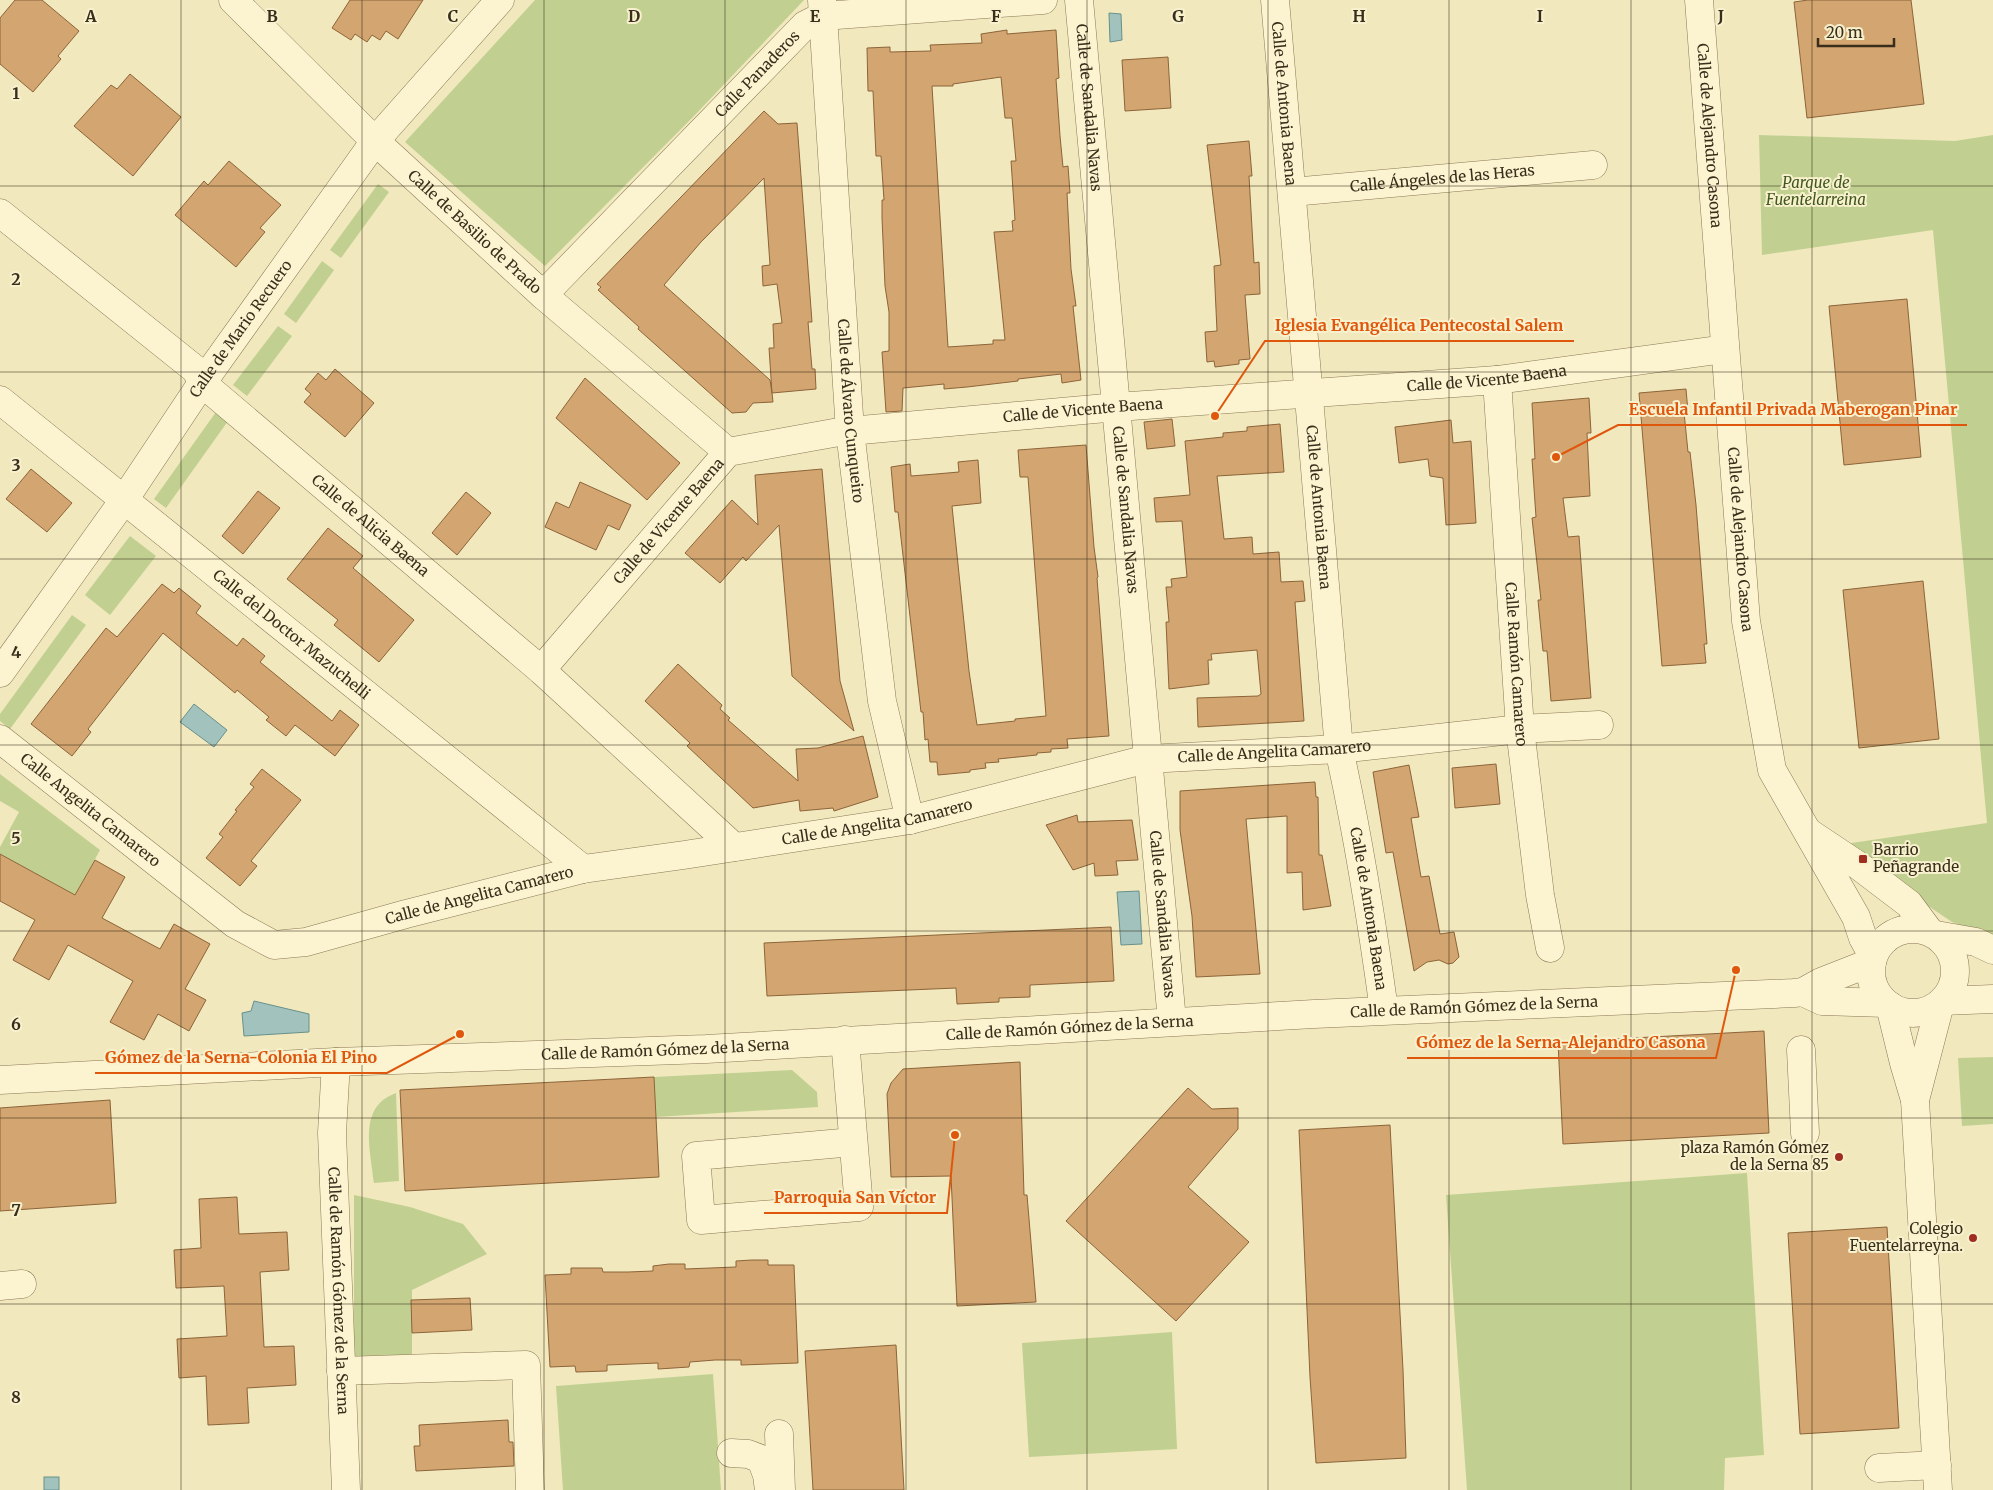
<svg xmlns="http://www.w3.org/2000/svg" width="1993" height="1490" font-family="Merriweather,serif">
	<style>
		.green { fill: #c1d091 }
		.water { fill: #a1c2bd; stroke: #68918b }
		.building { fill: #d3a570; stroke: #8c6439; fill-rule: evenodd }
		.lines { fill: none; stroke-linecap: round; stroke-linejoin: round }
		.minor-casing { stroke: #8b7855; stroke-width: 29 }
		.minor { stroke: #fcf4d1; stroke-width: 28 }
		.grid { fill: none; stroke: #392d1b; stroke-width: 1; stroke-opacity: 0.55 }
		.poi-dot { fill: #9f2e20; stroke: #f8f1cd; stroke-width: 2 }
		.labels { text-anchor: middle; stroke-width: 4; stroke-linejoin: round; paint-order: stroke }
		.street-label { font-size: 15px; fill: #392d1b; stroke: #f8f1cd }
		.park-label { font-size: 15px; font-style: italic; fill: #425720; stroke: #f8f1cd }
		.poi-label { font-size: 15px; fill: #392d1b; stroke: #f8f1cd; text-anchor: end }
		.grid-label { font-size: 16px; text-anchor: middle; font-weight: bold; fill: #392d1b; stroke: #f8f1cd; stroke-width: 4; stroke-linejoin: round; paint-order: stroke }
		.leader { fill: none; stroke: #df570d; stroke-width: 2 }
		.callout-dot { fill: #df570d; stroke: #f8f1cd; stroke-width: 2 }
		.callout-label { font-size: 16px; text-anchor: middle; font-weight: bold; fill: #df570d; stroke: #f8f1cd; stroke-width: 4; stroke-linejoin: round; paint-order: stroke }
	</style>
	<rect width="100%" height="100%" fill="#f1e8bd"/>
	<!-- green -->
	<g class="green">
		<path d="M 535,0 L 804,0 L 694,116 L 545,266 L 405,142 Z"/>
		<path d="M 1759,135 L 1955,141 L 1993,135 L 1993,937 L 1952,922 L 1838,845 L 1987,823 L 1933,230 L 1762,255 Z"/>
		<path d="M 378,184 L 389,192 L 341,258 L 330,250 Z"/>
		<path d="M 322,261 L 334,270 L 296,323 L 284,314 Z"/>
		<path d="M 278,326 L 292,336 L 247,396 L 233,385 Z"/>
		<path d="M 216,412 L 228,421 L 166,508 L 154,499 Z"/>
		<path d="M 130,536 L 156,556 L 110,615 L 85,595 Z"/>
		<path d="M 72,615 L 86,625 L 10,729 L 0,721 L 0,714 Z"/>
		<path d="M 0,774 L 100,850 L 75,895 L 0,854 L 0,847 L 19,812 L 0,801 Z"/>
		<path d="M 1993,1057 L 1993,1124 L 1962,1126 L 1958,1058 Z"/>
		<path d="M 792,1070 L 817,1092 L 818,1107 L 656,1117 L 654,1077 Z"/>
		<path d="M 396,1093 L 399,1181 L 374,1183 C 371,1150 357,1107 396,1093 Z"/>
		<path d="M 1747,1173 L 1764,1455 L 1725,1458 L 1724,1490 L 1467,1490 L 1446,1195 Z"/>
		<path d="M 354,1195 L 410,1207 L 463,1224 L 487,1254 L 412,1290 L 412,1355 L 354,1356 Z"/>
		<path d="M 1172,1332 L 1177,1449 L 1029,1457 L 1022,1343 Z"/>
		<path d="M 713,1374 L 721,1490 L 563,1490 L 556,1386 Z"/>
	</g>
	<!-- water -->
	<g class="water">
		<path d="M 1109,13 L 1121,14 L 1122,40 L 1110,42 Z"/>
		<path d="M 194,704 L 227,730 L 214,747 L 180,722 Z"/>
		<path d="M 1139,891 L 1142,944 L 1121,945 L 1117,892 Z"/>
		<path d="M 254,1001 L 309,1014 L 309,1032 L 244,1036 L 242,1013 L 251,1011 Z"/>
		<rect x="44" y="1477" width="15" height="13"/>
	</g>
	<!-- building -->
	<g class="building">
		<path d="M 15,0 L 42,0 L 79,31 L 58,56 L 61,59 L 33,92 L 0,64 L 0,18 Z"/>
		<path d="M 350,0 L 423,0 L 398,39 L 386,31 L 380,40 L 372,35 L 367,42 L 355,34 L 351,40 L 332,28 Z"/>
		<path d="M 1808,0 L 1911,0 L 1924,104 L 1807,118 L 1794,2 Z"/>
		<path d="M 1007,30 L 1007,34 L 1056,30 L 1059,78 L 1056,79 L 1060,136 L 1063,167 L 1068,166 L 1070,193 L 1067,193 L 1071,269 L 1076,306 L 1073,306 L 1081,380 L 1062,383 L 1061,374 L 1018,379 L 1018,381 L 967,387 L 944,389 L 944,384 L 903,388 L 902,411 L 886,412 L 882,352 L 889,351 L 889,312 L 885,286 L 882,218 L 882,200 L 884,200 L 881,156 L 876,156 L 873,91 L 868,91 L 867,48 L 890,47 L 890,52 L 931,51 L 930,45 L 982,43 L 981,34 ZM 1001,77 L 1005,118 L 1012,118 L 1016,161 L 1011,161 L 1015,220 L 1012,221 L 1013,231 L 994,232 L 1005,340 L 993,340 L 993,344 L 948,347 L 932,86 L 953,86 L 953,84 Z"/>
		<path d="M 1168,57 L 1171,108 L 1125,111 L 1122,60 Z"/>
		<path d="M 130,74 L 181,117 L 133,176 L 74,126 L 111,85 L 117,89 Z"/>
		<path d="M 764,111 L 778,124 L 797,123 L 812,322 L 808,322 L 812,369 L 815,369 L 816,389 L 772,393 L 773,402 L 753,403 L 746,412 L 732,413 L 638,329 L 639,327 L 598,290 L 601,287 L 597,284 ZM 764,178 L 770,265 L 762,266 L 763,286 L 777,284 L 782,323 L 773,324 L 774,348 L 769,348 L 772,393 L 770,380 L 664,285 L 701,242 Z"/>
		<path d="M 1249,141 L 1252,176 L 1249,176 L 1254,263 L 1259,262 L 1260,294 L 1245,295 L 1250,359 L 1239,360 L 1239,364 L 1215,367 L 1214,361 L 1207,362 L 1205,332 L 1217,331 L 1214,266 L 1221,265 L 1207,145 Z"/>
		<path d="M 229,161 L 281,205 L 260,228 L 265,232 L 236,267 L 175,215 L 204,181 L 208,185 Z"/>
		<path d="M 1907,299 L 1921,457 L 1844,465 L 1829,306 Z"/>
		<path d="M 335,369 L 374,403 L 345,437 L 304,402 L 311,394 L 305,389 L 318,373 L 326,380 Z"/>
		<path d="M 585,378 L 680,463 L 647,500 L 556,418 Z"/>
		<path d="M 1686,389 L 1688,412 L 1684,412 L 1688,452 L 1690,452 L 1696,505 L 1707,644 L 1704,644 L 1706,663 L 1662,666 L 1639,393 Z"/>
		<path d="M 1589,398 L 1591,433 L 1587,433 L 1590,496 L 1563,498 L 1568,537 L 1579,536 L 1591,698 L 1551,701 L 1547,651 L 1543,651 L 1538,600 L 1541,600 L 1532,518 L 1536,517 L 1532,459 L 1535,459 L 1532,403 Z"/>
		<path d="M 1172,419 L 1175,446 L 1147,449 L 1144,422 Z"/>
		<path d="M 1451,420 L 1453,443 L 1471,441 L 1476,523 L 1446,525 L 1443,478 L 1430,476 L 1428,459 L 1399,463 L 1395,427 Z"/>
		<path d="M 1280,424 L 1284,472 L 1217,476 L 1224,539 L 1252,537 L 1253,554 L 1279,552 L 1281,582 L 1303,581 L 1305,601 L 1295,602 L 1304,721 L 1198,727 L 1197,698 L 1258,696 L 1261,694 L 1257,650 L 1211,654 L 1212,660 L 1208,660 L 1209,684 L 1169,689 L 1166,622 L 1169,622 L 1166,587 L 1172,587 L 1171,579 L 1187,577 L 1182,521 L 1156,522 L 1154,498 L 1190,495 L 1185,441 L 1223,437 L 1223,433 L 1247,431 L 1247,427 Z"/>
		<path d="M 1086,445 L 1094,547 L 1098,577 L 1097,578 L 1109,736 L 1067,739 L 1068,748 L 1051,749 L 1051,752 L 1037,753 L 1037,755 L 998,759 L 999,762 L 985,763 L 986,768 L 970,770 L 970,772 L 938,775 L 937,762 L 930,762 L 928,739 L 925,740 L 923,712 L 921,712 L 898,512 L 895,512 L 891,467 L 910,464 L 911,476 L 936,474 L 959,472 L 958,462 L 978,460 L 981,503 L 952,506 L 969,671 L 977,725 L 1015,721 L 1015,719 L 1046,716 L 1028,477 L 1020,477 L 1018,450 Z"/>
		<path d="M 31,469 L 72,503 L 47,532 L 6,499 Z"/>
		<path d="M 822,469 L 840,681 L 854,731 L 792,676 L 779,525 L 746,561 L 743,557 L 720,583 L 685,553 L 732,500 L 758,525 L 755,475 Z"/>
		<path d="M 580,482 L 631,505 L 619,530 L 608,525 L 596,550 L 545,527 L 556,502 L 569,508 Z"/>
		<path d="M 258,491 L 280,508 L 243,554 L 222,536 Z"/>
		<path d="M 466,492 L 491,513 L 457,555 L 432,533 Z"/>
		<path d="M 328,528 L 363,556 L 353,568 L 414,620 L 379,662 L 334,625 L 338,620 L 287,579 Z"/>
		<path d="M 1923,581 L 1939,739 L 1859,748 L 1843,590 Z"/>
		<path d="M 162,584 L 174,593 L 179,588 L 201,606 L 196,613 L 237,646 L 243,638 L 265,656 L 260,662 L 332,721 L 340,710 L 359,725 L 335,756 L 295,725 L 286,736 L 266,720 L 269,717 L 237,690 L 235,693 L 163,633 L 88,729 L 91,732 L 72,756 L 31,724 L 106,628 L 117,637 Z"/>
		<path d="M 678,664 L 722,705 L 720,709 L 730,718 L 728,720 L 798,781 L 796,749 L 818,748 L 863,736 L 878,797 L 834,811 L 833,808 L 800,811 L 799,800 L 753,808 L 687,746 L 690,743 L 645,701 Z"/>
		<path d="M 1496,764 L 1500,804 L 1455,808 L 1452,768 Z"/>
		<path d="M 1409,765 L 1419,817 L 1411,818 L 1421,877 L 1429,876 L 1440,934 L 1454,932 L 1459,957 L 1453,963 L 1448,964 L 1439,960 L 1427,962 L 1414,971 L 1393,852 L 1386,853 L 1373,772 Z"/>
		<path d="M 262,769 L 301,800 L 251,861 L 257,866 L 240,886 L 206,858 L 223,837 L 219,834 L 237,811 L 235,810 L 254,787 L 250,784 Z"/>
		<path d="M 1315,782 L 1316,797 L 1318,797 L 1319,855 L 1322,855 L 1331,906 L 1303,910 L 1302,872 L 1287,873 L 1287,816 L 1246,819 L 1260,974 L 1196,977 L 1192,916 L 1180,830 L 1180,791 Z"/>
		<path d="M 1077,815 L 1078,822 L 1132,820 L 1138,860 L 1116,861 L 1118,875 L 1095,876 L 1094,863 L 1073,870 L 1046,825 Z"/>
		<path d="M 0,854 L 75,895 L 95,860 L 125,877 L 102,918 L 160,949 L 174,924 L 210,944 L 185,989 L 206,1000 L 189,1031 L 158,1014 L 144,1040 L 110,1022 L 133,981 L 68,945 L 49,980 L 13,960 L 35,920 L 0,901 Z"/>
		<path d="M 1111,927 L 1114,981 L 1030,985 L 1030,997 L 999,998 L 999,1002 L 957,1004 L 956,988 L 767,996 L 764,943 Z"/>
		<path d="M 1764,1031 L 1769,1133 L 1563,1144 L 1558,1042 Z"/>
		<path d="M 1020,1062 L 1024,1195 L 1027,1195 L 1036,1302 L 957,1306 L 951,1176 L 891,1177 L 887,1094 L 891,1083 L 903,1069 Z"/>
		<path d="M 654,1077 L 659,1177 L 405,1191 L 400,1090 Z"/>
		<path d="M 1188,1088 L 1212,1109 L 1238,1108 L 1238,1129 L 1188,1187 L 1249,1242 L 1176,1321 L 1066,1221 Z"/>
		<path d="M 110,1100 L 116,1203 L 0,1211 L 0,1108 Z"/>
		<path d="M 1390,1125 L 1403,1370 L 1406,1458 L 1316,1463 L 1310,1377 L 1299,1130 Z"/>
		<path d="M 237,1197 L 239,1234 L 287,1232 L 289,1270 L 260,1272 L 264,1347 L 294,1346 L 296,1385 L 247,1388 L 249,1423 L 208,1425 L 206,1376 L 179,1378 L 177,1339 L 227,1336 L 224,1286 L 176,1288 L 174,1250 L 201,1248 L 199,1199 Z"/>
		<path d="M 1887,1227 L 1899,1428 L 1800,1434 L 1788,1233 Z"/>
		<path d="M 752,1260 L 768,1260 L 768,1265 L 794,1265 L 798,1363 L 741,1365 L 741,1360 L 715,1360 L 690,1362 L 689,1367 L 658,1369 L 658,1363 L 607,1365 L 607,1371 L 576,1372 L 575,1366 L 550,1367 L 545,1275 L 571,1274 L 571,1268 L 602,1268 L 603,1272 L 628,1272 L 653,1271 L 653,1266 L 669,1264 L 685,1264 L 685,1269 L 736,1267 L 736,1261 Z"/>
		<path d="M 470,1298 L 472,1330 L 412,1333 L 411,1300 Z"/>
		<path d="M 896,1345 L 904,1490 L 813,1490 L 805,1351 Z"/>
		<path d="M 508,1420 L 509,1442 L 513,1442 L 514,1466 L 416,1471 L 414,1446 L 420,1446 L 419,1425 Z"/>
	</g>
	<g class="lines">
		<defs>
			<g id="minor">
				<path id="s1" d="M 233,0 L 375,141 L 543,295 L 728,452"/>
				<path id="s2" d="M 822,0 L 850,431 L 882,701 L 910,820"/>
				<path id="s3" d="M 1079,0 L 1172,1021"/>
				<path id="s4" d="M 1275,0 L 1339,749 C 1358,835 1372,923 1384,1010"/>
				<path id="s5" d="M 1699,0 L 1746,621 L 1772,770 L 1856,917 L 1863,938 L 1873,956"/>
				<path id="s6" d="M 1292,192 L 1593,165"/>
				<path id="s7" d="M 0,213 L 196,370 L 202,383 L 541,670 L 734,847"/>
				<path id="s8" d="M 543,295 L 805,25 L 823,16 L 1043,0"/>
				<path id="s9" d="M 1497,380 L 1520,729 L 1540,895 L 1550,948"/>
				<path id="s10" d="M 0,400 L 583,869"/>
				<path id="s11" d="M 541,670 L 728,452 L 839,432 L 1117,407 L 1497,380 L 1725,349"/>
				<path id="s12" d="M 0,673 L 124,500 L 202,383 L 375,141 L 500,0"/>
				<path id="s13" d="M 0,739 L 235,924 L 274,945 L 306,942 L 406,914 L 583,869 L 684,855 L 910,820 L 1147,759 L 1339,749 L 1520,729 L 1599,725"/>
				<path d="M 1808,832 L 1859,866 L 1909,904 L 1929,931"/>
				<circle cx="1913" cy="971" r="42"/>
				<path d="M 1936,935 L 1976,942 L 1993,950"/>
				<path d="M 1803,992 L 1822,1001 L 1886,1003"/>
				<path d="M 1942,1001 L 1993,999"/>
				<path d="M 1890,1006 L 1904,1063 L 1915,1100 L 1938,1490"/>
				<path d="M 845,1040 L 859,1207 L 701,1220 L 696,1156 L 853,1142"/>
				<path d="M 1801,1050 L 1805,1133"/>
				<path id="s14" d="M 336,1062 L 332,1133 L 346,1490"/>
				<path id="s15" d="M 0,1080 L 336,1062 L 706,1049 L 1314,1014 L 1794,993 L 1803,992 L 1821,982 L 1872,962"/>
				<path d="M 1915,1100 L 1940,1004"/>
				<path d="M 0,1286 L 22,1284"/>
				<path d="M 341,1371 L 526,1365 L 530,1490"/>
				<path d="M 779,1434 L 781,1490"/>
				<path d="M 731,1453 L 748,1454 L 761,1459 L 767,1475 L 769,1490"/>
				<path d="M 1879,1468 L 1937,1465"/>
			</g>
		</defs>
		<!-- minor casing -->
		<use href="#minor" class="minor-casing"/>
		<!-- minor -->
		<use href="#minor" class="minor"/>
	</g>
	<!-- grid -->
	<path class="grid" d="M 181,0 L 181,1490M 362,0 L 362,1490M 544,0 L 544,1490M 725,0 L 725,1490M 906,0 L 906,1490M 1087,0 L 1087,1490M 1268,0 L 1268,1490M 1449,0 L 1449,1490M 1631,0 L 1631,1490M 1812,0 L 1812,1490M 0,186 L 1993,186M 0,372 L 1993,372M 0,559 L 1993,559M 0,745 L 1993,745M 0,931 L 1993,931M 0,1118 L 1993,1118M 0,1304 L 1993,1304"/>
	<!-- markers -->
	<g class="poi-dot">
		<rect x="1858" y="854" width="10" height="10" rx="2.5"/>
		<circle cx="1839" cy="1157" r="5"/>
		<circle cx="1973" cy="1238" r="5"/>
	</g>
	<g class="labels">
		<!-- street labels -->
		<g class="street-label">
			<text dy="5" stroke="none"><textPath href="#s8" startOffset="308">Calle Panaderos</textPath></text>
			<text dy="5" stroke="none"><textPath href="#s4" startOffset="104">Calle de Antonia Baena</textPath></text>
			<text dy="5" stroke="none"><textPath href="#s3" startOffset="108">Calle de Sandalia Navas</textPath></text>
			<text dy="5" stroke="none"><textPath href="#s5" startOffset="136">Calle de Alejandro Casona</textPath></text>
			<text dy="5" stroke="none"><textPath href="#s6" startOffset="151">Calle Ángeles de las Heras</textPath></text>
			<text dy="5" stroke="none"><textPath href="#s1" startOffset="335">Calle de Basilio de Prado</textPath></text>
			<text dy="5" stroke="none"><textPath href="#s12" startOffset="420">Calle de Mario Recuero</textPath></text>
			<text dy="5" stroke="none"><textPath href="#s11" startOffset="1050">Calle de Vicente Baena</textPath></text>
			<text dy="5" stroke="none"><textPath href="#s11" startOffset="645">Calle de Vicente Baena</textPath></text>
			<text dy="5" stroke="none"><textPath href="#s2" startOffset="412">Calle de Álvaro Cunqueiro</textPath></text>
			<text dy="5" stroke="none"><textPath href="#s4" startOffset="509">Calle de Antonia Baena</textPath></text>
			<text dy="5" stroke="none"><textPath href="#s3" startOffset="512">Calle de Sandalia Navas</textPath></text>
			<text dy="5" stroke="none"><textPath href="#s11" startOffset="196">Calle de Vicente Baena</textPath></text>
			<text dy="5" stroke="none"><textPath href="#s7" startOffset="486">Calle de Alicia Baena</textPath></text>
			<text dy="5" stroke="none"><textPath href="#s5" startOffset="541">Calle de Alejandro Casona</textPath></text>
			<text dy="5" stroke="none"><textPath href="#s10" startOffset="374">Calle del Doctor Mazuchelli</textPath></text>
			<text dy="5" stroke="none"><textPath href="#s9" startOffset="285">Calle Ramón Camarero</textPath></text>
			<text dy="5" stroke="none"><textPath href="#s13" startOffset="1365">Calle de Angelita Camarero</textPath></text>
			<text dy="5" stroke="none"><textPath href="#s13" startOffset="115">Calle Angelita Camarero</textPath></text>
			<text dy="5" stroke="none"><textPath href="#s13" startOffset="960">Calle de Angelita Camarero</textPath></text>
			<text dy="5" stroke="none"><textPath href="#s13" startOffset="555">Calle de Angelita Camarero</textPath></text>
			<text dy="5" stroke="none"><textPath href="#s4" startOffset="914">Calle de Antonia Baena</textPath></text>
			<text dy="5" stroke="none"><textPath href="#s3" startOffset="918">Calle de Sandalia Navas</textPath></text>
			<text dy="5" stroke="none"><textPath href="#s15" startOffset="1476">Calle de Ramón Gómez de la Serna</textPath></text>
			<text dy="5" stroke="none"><textPath href="#s15" startOffset="1071">Calle de Ramón Gómez de la Serna</textPath></text>
			<text dy="5" stroke="none"><textPath href="#s15" startOffset="666">Calle de Ramón Gómez de la Serna</textPath></text>
			<text dy="5" stroke="none"><textPath href="#s14" startOffset="229">Calle de Ramón Gómez de la Serna</textPath></text>
		</g>
		<!-- park labels -->
		<g class="park-label">
			<text x="1816" y="188">Parque de<tspan x="1816" dy="17">Fuentelarreina</tspan></text>
		</g>
		<!-- poi labels -->
		<g class="poi-label">
			<text x="1873" y="855" text-anchor="start">Barrio<tspan x="1873" dy="17">Peñagrande</tspan></text>
			<text x="1829" y="1153">plaza Ramón Gómez<tspan x="1829" dy="17">de la Serna 85</tspan></text>
			<text x="1963" y="1234">Colegio<tspan x="1963" dy="17">Fuentelarreyna.</tspan></text>
		</g>
	</g>
	<g class="grid-label">
		<text x="91" y="22">A</text>
		<text x="272" y="22">B</text>
		<text x="453" y="22">C</text>
		<text x="634" y="22">D</text>
		<text x="815" y="22">E</text>
		<text x="996" y="22">F</text>
		<text x="1178" y="22">G</text>
		<text x="1359" y="22">H</text>
		<text x="1540" y="22">I</text>
		<text x="1721" y="22">J</text>
		<text x="16" y="99">1</text>
		<text x="16" y="285">2</text>
		<text x="16" y="471">3</text>
		<text x="16" y="658">4</text>
		<text x="16" y="844">5</text>
		<text x="16" y="1030">6</text>
		<text x="16" y="1216">7</text>
		<text x="16" y="1403">8</text>
	</g>
	<!-- callouts -->
	<path class="leader" d="M1215 416L1265 341H1574M1556 457L1618 425H1967M1736 970L1716 1058H1407M460 1034L387 1073H95M955 1135L947 1213H764"/>
	<g class="callout-dot">
		<circle cx="1215" cy="416" r="5"/>
		<circle cx="1556" cy="457" r="5"/>
		<circle cx="1736" cy="970" r="5"/>
		<circle cx="460" cy="1034" r="5"/>
		<circle cx="955" cy="1135" r="5"/>
	</g>
	<g class="callout-label">
		<text x="1419" y="331">Iglesia Evangélica Pentecostal Salem</text>
		<text x="1793" y="415">Escuela Infantil Privada Maberogan Pinar</text>
		<text x="1561" y="1048">Gómez de la Serna-Alejandro Casona</text>
		<text x="241" y="1063">Gómez de la Serna-Colonia El Pino</text>
		<text x="855" y="1203">Parroquia San Víctor</text>
	</g>
	<!-- scale -->
	<path d="M1818 38v8h76v-8" fill="none" stroke="#392d1b" stroke-width="2.5"/>
	<text x="1826" y="38" font-size="15" fill="#392d1b" stroke="#f8f1cd" stroke-width="4" paint-order="stroke">20 m</text>
</svg>
